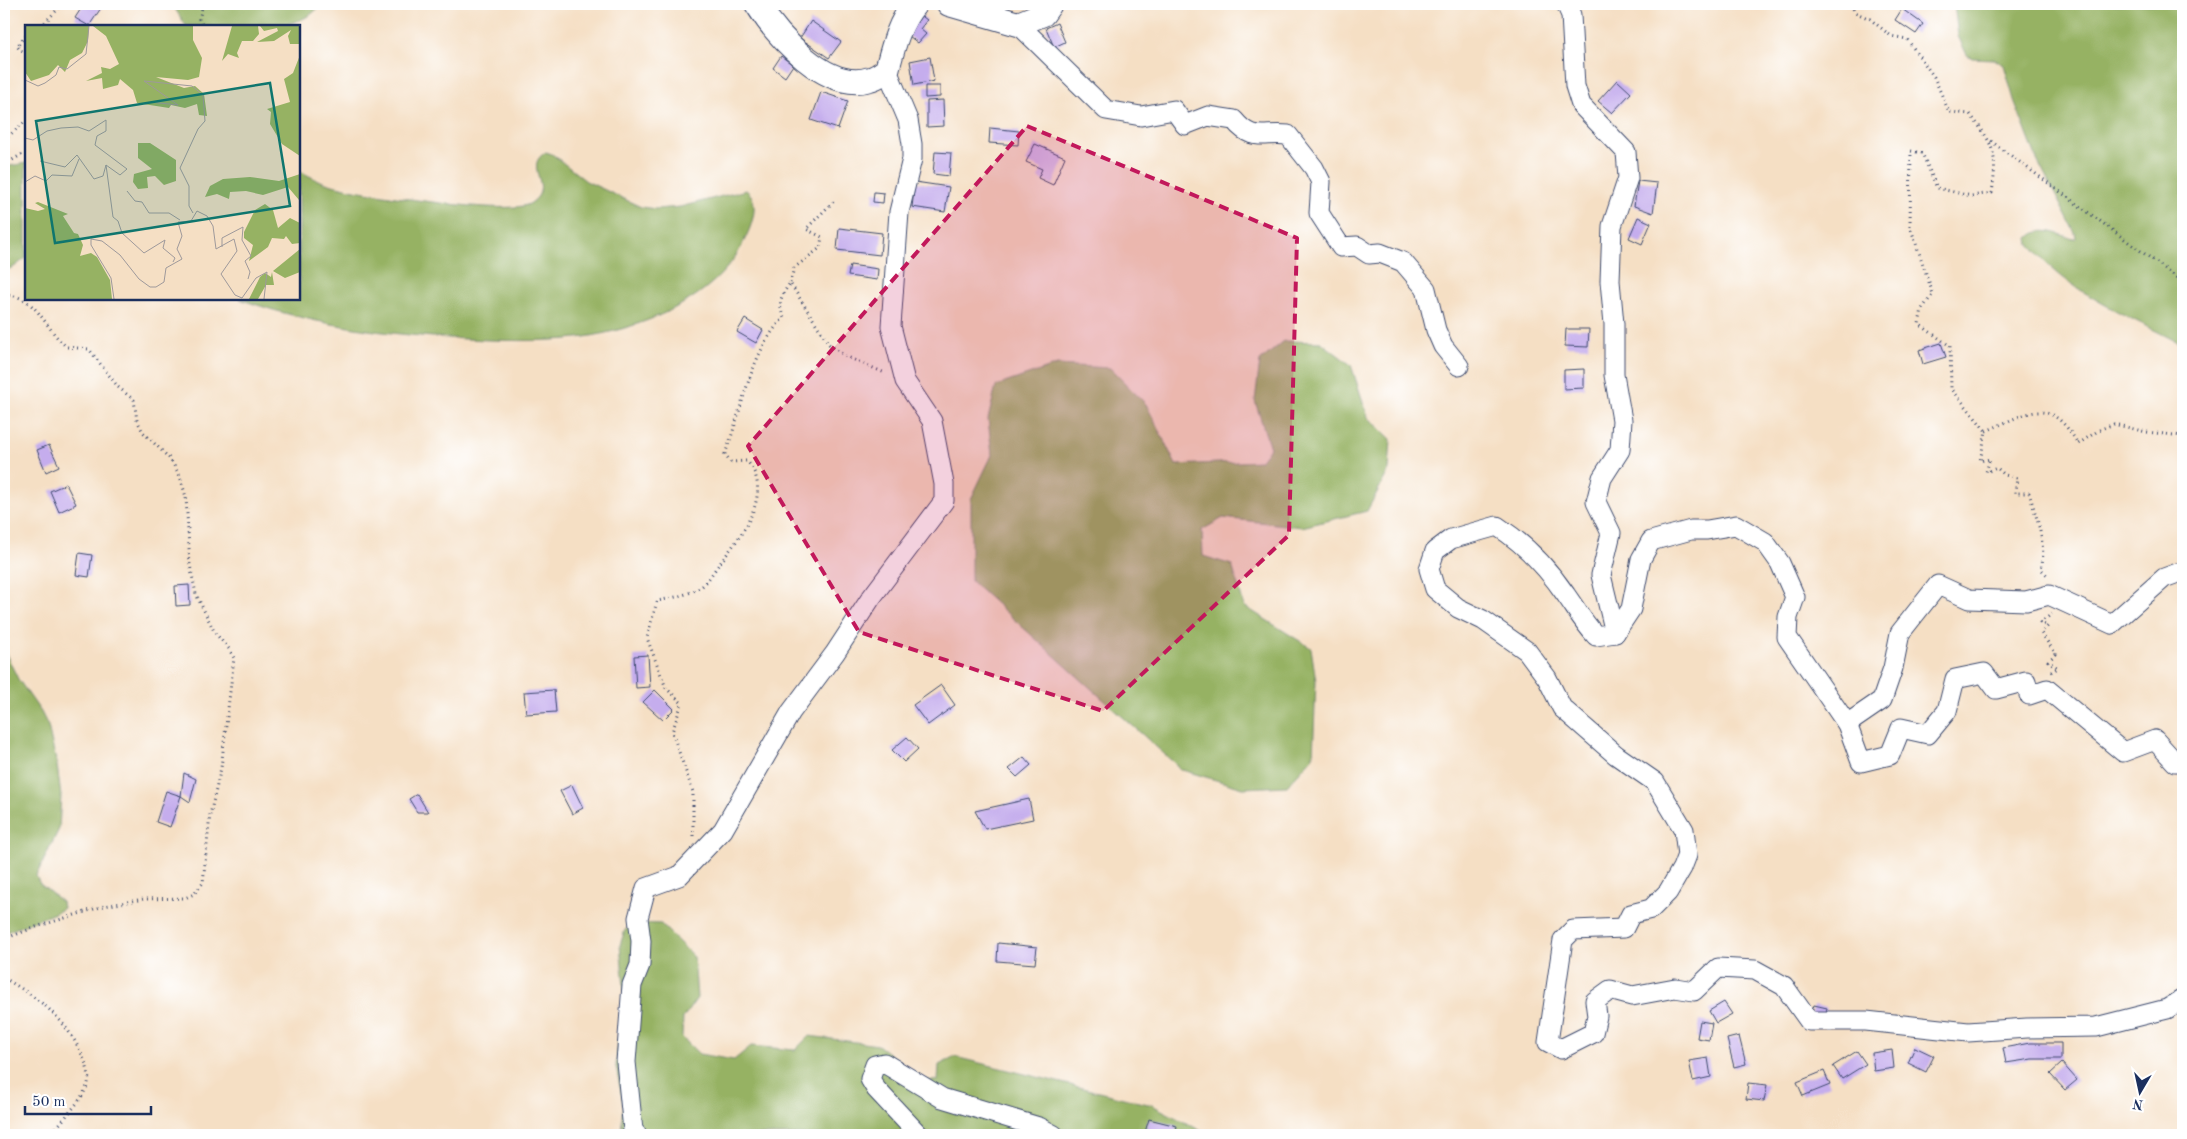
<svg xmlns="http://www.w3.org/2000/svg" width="2187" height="1139" font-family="'Old Standard TT',serif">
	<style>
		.forest { fill: #96b263; stroke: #587060 }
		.building { fill: #c5aded }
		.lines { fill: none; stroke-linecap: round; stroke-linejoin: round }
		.minor-casing { stroke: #3c496d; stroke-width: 21 }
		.major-casing { stroke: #3c496d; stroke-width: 26 }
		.path { stroke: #3c496d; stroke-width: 3; stroke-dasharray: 1 4; stroke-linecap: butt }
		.minor { stroke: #fff; stroke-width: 19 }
		.major { stroke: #fff; stroke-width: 24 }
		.marked { fill: #c2185b; fill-opacity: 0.2; stroke: #c2185b; stroke-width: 4; stroke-dasharray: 10 6; stroke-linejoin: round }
		.inset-road { fill: none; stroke: #9e999b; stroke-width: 1 }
		.view { fill: #0f766e; fill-opacity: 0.15; stroke: #0f766e; stroke-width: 2.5 }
		.inset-edge { fill: none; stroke: #1b2f5e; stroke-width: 2.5 }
	</style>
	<rect width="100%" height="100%" fill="#fff"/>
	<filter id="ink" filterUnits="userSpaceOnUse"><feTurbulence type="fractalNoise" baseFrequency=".02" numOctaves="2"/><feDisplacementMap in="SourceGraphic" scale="10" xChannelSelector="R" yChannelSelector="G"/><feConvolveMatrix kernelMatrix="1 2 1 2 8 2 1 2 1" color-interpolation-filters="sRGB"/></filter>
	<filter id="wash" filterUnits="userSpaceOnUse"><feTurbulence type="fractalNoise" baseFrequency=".0096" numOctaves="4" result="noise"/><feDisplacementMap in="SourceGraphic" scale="20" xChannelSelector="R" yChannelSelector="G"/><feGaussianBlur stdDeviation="1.12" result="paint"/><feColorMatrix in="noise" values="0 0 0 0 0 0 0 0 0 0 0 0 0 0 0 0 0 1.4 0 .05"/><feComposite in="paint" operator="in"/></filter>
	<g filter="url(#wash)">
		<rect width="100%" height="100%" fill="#f5dfc4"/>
		<!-- forest -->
		<g class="forest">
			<path d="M 172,4 L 321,4 C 301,37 220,26 186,26 Z"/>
			<path d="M 1954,4 L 2183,4 L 2183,345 C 2132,317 2064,292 2030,244 L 2029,238 C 2041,225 2059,234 2073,239 L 2076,238 L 2075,233 L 2037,160 L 2014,100 L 2004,65 L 1994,59 L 1972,58 L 1967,55 L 1958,36 Z"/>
			<path d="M 546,152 L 552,154 L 586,181 L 641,207 L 656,209 L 680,207 L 746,190 C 761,201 752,225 745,239 C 722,291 663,319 610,332 C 571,342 529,341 489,340 C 405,337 319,328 240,299 L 299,299 L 299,170 C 311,178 326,184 341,187 C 369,194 513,217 531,203 C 556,186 521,167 546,152 Z"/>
			<path d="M 26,163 L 26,258 L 14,267 L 4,271 L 4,167 Z"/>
			<path d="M 1284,341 L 1321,342 L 1351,365 L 1368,417 L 1391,439 L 1389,470 L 1367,511 L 1302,527 L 1223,518 L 1202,530 L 1203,556 L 1232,565 L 1244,606 L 1311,648 L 1316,681 L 1313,757 L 1287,786 L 1243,788 L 1182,770 L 971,581 L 971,499 L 992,455 L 988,419 L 996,386 L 1057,365 L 1110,368 L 1146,404 L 1176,465 L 1260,461 L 1270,448 L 1255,401 L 1260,361 Z"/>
			<path d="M 4,650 L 18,679 L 41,712 L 48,726 L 57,765 L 61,796 L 59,829 L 36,876 L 40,884 L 62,902 L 63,908 L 55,913 L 4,933 Z"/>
			<path d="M 636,923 L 661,924 L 694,957 L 697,998 L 683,1018 L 682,1037 L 699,1054 L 734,1060 L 751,1046 L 795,1050 L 809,1036 L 878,1045 L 923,1080 L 938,1081 L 939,1065 L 955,1057 L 1152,1105 L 1209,1135 L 621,1135 L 623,1102 L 616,1067 L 618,1040 L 627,1019 L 620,945 L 625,930 Z"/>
		</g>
		<g id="blocks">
			<!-- building -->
			<g class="building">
				<path d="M 84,4 L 103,5 L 89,26 L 75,18 Z"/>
				<path d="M 1902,9 L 1923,24 L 1916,34 L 1895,20 Z"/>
				<path d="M 919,14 L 927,20 L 920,29 L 926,34 L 918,43 L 905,33 Z"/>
				<path d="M 811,21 L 841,42 L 829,58 L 800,38 Z"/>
				<path d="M 1057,23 L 1065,42 L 1054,47 L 1046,28 Z"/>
				<path d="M 781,56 L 793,65 L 785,77 L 773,68 Z"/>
				<path d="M 930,57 L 934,81 L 914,85 L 910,61 Z"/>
				<path d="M 1617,80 L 1631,93 L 1612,113 L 1598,101 Z"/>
				<path d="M 925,86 L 940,86 L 940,97 L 925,98 Z"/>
				<path d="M 821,92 L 848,101 L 838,129 L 811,120 Z"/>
				<path d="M 943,100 L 944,126 L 927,127 L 927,101 Z"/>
				<path d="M 990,128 L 1019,131 L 1018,145 L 989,143 Z"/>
				<path d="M 1035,144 L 1065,157 L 1053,185 L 1038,178 L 1042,169 L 1026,162 Z"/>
				<path d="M 935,152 L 951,153 L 949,176 L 933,174 Z"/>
				<path d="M 1638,181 L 1657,183 L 1653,213 L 1634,206 Z"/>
				<path d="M 915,182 L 949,187 L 945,212 L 912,207 Z"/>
				<path d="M 874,192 L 884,193 L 883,203 L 873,202 Z"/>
				<path d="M 1638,217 L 1651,223 L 1642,244 L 1629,238 Z"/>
				<path d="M 839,228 L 882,233 L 880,255 L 837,250 Z"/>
				<path d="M 850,265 L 878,269 L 877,280 L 848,276 Z"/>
				<path d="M 745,319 L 763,330 L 756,343 L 737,332 Z"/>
				<path d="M 1566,329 L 1589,329 L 1588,347 L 1565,346 Z"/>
				<path d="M 1941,343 L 1946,357 L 1923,364 L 1919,350 Z"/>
				<path d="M 1584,369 L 1584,388 L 1564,389 L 1564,370 Z"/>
				<path d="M 49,445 L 59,466 L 46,472 L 37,450 Z"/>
				<path d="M 66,484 L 76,504 L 59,512 L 50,491 Z"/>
				<path d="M 79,553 L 92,555 L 89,577 L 76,575 Z"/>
				<path d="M 189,585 L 190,605 L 176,606 L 175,586 Z"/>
				<path d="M 648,655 L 650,687 L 636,688 L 634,656 Z"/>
				<path d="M 941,685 L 955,705 L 928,725 L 913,705 Z"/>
				<path d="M 554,690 L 556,712 L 526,714 L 524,692 Z"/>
				<path d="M 655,690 L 674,709 L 663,720 L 643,702 Z"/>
				<path d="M 907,737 L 918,749 L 904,762 L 892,750 Z"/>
				<path d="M 1024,757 L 1031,765 L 1017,777 L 1009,769 Z"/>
				<path d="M 184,773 L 196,779 L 190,802 L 181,796 L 170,827 L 156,822 L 166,791 L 181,796 Z"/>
				<path d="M 572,785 L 583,808 L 572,814 L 560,791 Z"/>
				<path d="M 417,794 L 428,812 L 417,812 L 409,799 Z"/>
				<path d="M 1029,799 L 1033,819 L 985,829 L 975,811 Z"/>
				<path d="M 998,943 L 1037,947 L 1035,964 L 997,961 Z"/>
				<path d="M 1724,1002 L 1732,1014 L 1716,1023 L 1709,1011 Z"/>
				<path d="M 1814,1005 L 1827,1008 L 1825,1018 L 1811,1015 Z"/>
				<path d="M 1700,1021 L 1712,1023 L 1709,1040 L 1697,1038 Z"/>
				<path d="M 1739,1036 L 1746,1064 L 1734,1067 L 1727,1039 Z"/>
				<path d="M 2030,1043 L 2061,1043 L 2061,1059 L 2032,1059 L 2006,1063 L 2003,1048 Z"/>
				<path d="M 1915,1047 L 1934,1056 L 1926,1072 L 1908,1063 Z"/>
				<path d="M 1892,1050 L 1894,1068 L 1874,1071 L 1872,1053 Z"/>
				<path d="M 1857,1051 L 1866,1064 L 1842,1079 L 1833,1066 Z"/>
				<path d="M 1708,1058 L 1711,1077 L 1693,1081 L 1689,1061 Z"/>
				<path d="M 2062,1063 L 2077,1080 L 2065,1090 L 2050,1074 Z"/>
				<path d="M 1824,1071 L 1830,1085 L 1803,1096 L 1797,1082 Z"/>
				<path d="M 1748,1083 L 1767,1085 L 1764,1101 L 1746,1099 Z"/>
				<path d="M 1149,1119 L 1177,1126 L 1175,1135 L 1144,1135 Z"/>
			</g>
		</g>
	</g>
	<g filter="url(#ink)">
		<use href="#blocks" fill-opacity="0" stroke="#3c496d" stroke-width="1"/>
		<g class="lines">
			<defs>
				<g id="minor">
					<path d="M 1566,4 L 1571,15 L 1575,86 L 1581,105 L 1626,152 L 1628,178 L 1612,226 L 1610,281 L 1614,324 L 1614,375 L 1622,420 L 1620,450 L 1602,478 L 1596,502 L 1611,533 L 1601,575 L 1615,633 L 1596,636 C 1584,623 1576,609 1566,595 C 1547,567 1525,544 1497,526 L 1451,539 L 1435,551 L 1429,569 L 1435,589 L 1458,608 L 1483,620 L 1527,651 L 1547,678 L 1562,708 L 1616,755 L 1655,782 L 1684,830 L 1687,855 L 1682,868 L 1668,892 L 1651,909 L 1631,914 L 1624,928 L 1573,930 L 1563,940 L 1548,1042 L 1561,1049 L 1593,1033 L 1597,1016 L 1595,1001 L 1610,990 L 1632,996 L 1675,988 L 1694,991 L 1718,968 L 1755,970 L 1784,986 L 1809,1021 L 1866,1021 L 1968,1032 L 2027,1028 L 2096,1027 L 2167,1009 L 2183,999"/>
					<path d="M 1018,24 L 1106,110 L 1141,116 L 1174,110 L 1185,125 L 1208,116 L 1234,120 C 1253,143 1263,132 1288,135 L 1314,168 L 1321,182 L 1319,213 L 1341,247 L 1357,246 L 1369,254 L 1380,253 L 1403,262 L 1426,289 L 1436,330 L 1443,346 L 1459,366"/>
					<path d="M 1615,633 L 1631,609 L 1641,559 L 1651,541 L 1691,530 L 1707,530 L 1736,525 L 1765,542 L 1780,563 L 1795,597 L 1788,617 L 1787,637 L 1847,724 L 1861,762 L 1890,755 L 1901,728 L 1928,734 L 1947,711 L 1955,679 L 1984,673 L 1996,689 L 2026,681 L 2029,695 L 2047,689 L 2123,752 L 2155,740 L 2175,762 L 2183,762"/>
					<path d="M 1847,724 L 1882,700 L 1893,668 L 1900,633 L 1938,585 L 1969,599 L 2026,601 L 2049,595 L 2112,624 L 2164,578 L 2183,571"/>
					<path d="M 637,1135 L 633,1130 L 626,1062 L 632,985 L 640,965 L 641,941 L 638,918 L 646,888 L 679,876 L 723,830 L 791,712 L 835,653 L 871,598 L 944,501 L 944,484 L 932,421 L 905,381 L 891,326 L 899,212 L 912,159 L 912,144 L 908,120 L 887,70"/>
					<path d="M 919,1135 L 876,1089 L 870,1079 L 875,1065 L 884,1063 L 942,1098 L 1039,1127 L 1054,1135"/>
				</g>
				<g id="major">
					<path d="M 757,4 C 777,36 827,93 870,79 C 876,78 882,73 887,70 C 893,47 899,22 915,4"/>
					<path d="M 949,4 L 1018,24 L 1043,14 L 1050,4"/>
				</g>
			</defs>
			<!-- minor casing -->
			<use href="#minor" class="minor-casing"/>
			<!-- major casing -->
			<use href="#major" class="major-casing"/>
			<!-- path -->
			<g class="path">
				<path d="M 203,4 L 199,19 L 203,26"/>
				<path d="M 1852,4 L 1854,12 L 1870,19 L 1891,36 L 1907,39 L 1934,77 L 1949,112 L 1970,114 C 1994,145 1998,153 1992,193 L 1971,196 L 1937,188 L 1922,153 L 1911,151 L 1910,226 L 1933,294 L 1922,309 L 1919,324 L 1950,346 L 1951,388 L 1986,431 L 1980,461 L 1990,459 L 1986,472 L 1997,468 L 2005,475 L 2017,478 L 2015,493 L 2029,493 C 2036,516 2047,545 2041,569 L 2049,577"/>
				<path d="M 41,26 L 63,4"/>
				<path d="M 26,36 L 17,46 L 20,50 L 26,52"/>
				<path d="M 4,140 L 26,121"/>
				<path d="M 1991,141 L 2183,282"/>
				<path d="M 4,165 L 26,152"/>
				<path d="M 790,283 L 794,268 L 820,248 L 822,237 L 806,229 L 835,200"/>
				<path d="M 4,295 C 37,294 45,330 67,347 L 89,349 L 118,387 L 134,400 L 137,420 L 143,432 L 170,459 L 180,476 L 186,497 L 190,565 L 196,594 L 215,633 L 229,649 L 234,658 L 221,768 L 210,815 L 203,883 L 194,894 L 185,898 L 144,899 L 104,906 L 36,927 L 4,939"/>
				<path d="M 1986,431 C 2029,413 2049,394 2078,444 L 2101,429 L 2114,424 L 2146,432 L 2183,436"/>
				<path d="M 2051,672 L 2058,668 L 2048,661 L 2056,654 L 2041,633 L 2048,626 L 2040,623 L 2052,614"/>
				<path d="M 693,836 L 693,792 L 672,732 L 682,703 L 666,688 L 647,638 L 657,601 C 672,598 688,595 701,587 C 708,582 714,570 720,563 C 741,536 775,493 747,461 L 731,462 L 725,454 C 742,411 751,349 784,318 C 777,303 781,296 790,283 L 829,344 L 845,356 L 885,373"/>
				<path d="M 4,978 C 41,1000 65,1017 83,1057 C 87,1066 91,1077 87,1086 C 80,1104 62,1119 51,1135"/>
			</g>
			<!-- minor -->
			<use href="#minor" class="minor"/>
			<!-- major -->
			<use href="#major" class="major"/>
		</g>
	</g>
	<!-- marked area -->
	<path class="marked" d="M 1027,126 L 1297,238 L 1289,535 L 1103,711 L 859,632 L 748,446 Z"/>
	<!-- overview -->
	<g transform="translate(25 25)">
		<rect width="275" height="275" fill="#f5dfc4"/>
		<path d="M 0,1 L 64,1 L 63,16 L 57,28 L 45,35 L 40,47 L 33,40 L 24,50 L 6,56 L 0,47 ZM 68,1 L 168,1 L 168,15 L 177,33 L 174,52 L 163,55 L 131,52 L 159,63 L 170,61 L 179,69 L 182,91 L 174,90 L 172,79 L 160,83 L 146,80 L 144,83 L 112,78 L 108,65 L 95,54 L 93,60 L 78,64 L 77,53 L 61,56 L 77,48 L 76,42 L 85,44 L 94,39 L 81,11 ZM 207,1 L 233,1 L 234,9 L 228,16 L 217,16 L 212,28 L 214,33 L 203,29 L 197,36 ZM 235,1 L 275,1 L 275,19 L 265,19 L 263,11 L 266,5 L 249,16 L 232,17 L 253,6 L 252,3 L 239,6 ZM 275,30 L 275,131 L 257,119 L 245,99 L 246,87 L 242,84 L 265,77 L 259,54 L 268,48 ZM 113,118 L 125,118 L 151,135 L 151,156 L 139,160 L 130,151 L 122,152 L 123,163 L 113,164 L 108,157 L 109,149 L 127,144 L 113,133 ZM 275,149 L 274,175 L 263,162 L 238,170 L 221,166 L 205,167 L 204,174 L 192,169 L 180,172 L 185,161 L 198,154 L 225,152 L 254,156 ZM 13,177 L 43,189 L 38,191 L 49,208 L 53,209 L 58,220 L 55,231 L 66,228 L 72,232 L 85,255 L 87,274 L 0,274 L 0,183 L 13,186 L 20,184 L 10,178 ZM 240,179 L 248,185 L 253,203 L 265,193 L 275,198 L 275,218 L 267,219 L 261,211 L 259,214 L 247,213 L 243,222 L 224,236 L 228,220 L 219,213 L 219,207 L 230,185 ZM 275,224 L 275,247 L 260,253 L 248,246 ZM 247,247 L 249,260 L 241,260 L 233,274 L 224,274 L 235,252 L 240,248 L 246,252 Z" fill="#96b263"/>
		<path class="inset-road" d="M 0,55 L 13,61 L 20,58 L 31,50 L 34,42 L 42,44 L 61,29 L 64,1M 125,77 L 153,80 L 119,56 L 167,61 L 178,70 L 180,96 L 173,104 L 155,143 L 164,161 L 164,181 L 168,188M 0,113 L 8,115 L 22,106 L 36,103 L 53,102 L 64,106 L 81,95 L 81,106 L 72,111 L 70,120 L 102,144 L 95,150 L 81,140 L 88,192 L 93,196 L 97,208 L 119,228 L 140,215 L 138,223 L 150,233 L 148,237M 15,136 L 40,142 L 52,130 L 69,154 L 78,151 L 81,140M 0,157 L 10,151 L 21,156 L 27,150 L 47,151 L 54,134M 102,166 L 110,176 L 117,177 L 124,188 L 144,188 L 155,195M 197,222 L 197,213 L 218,202 L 217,215 L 226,231 L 220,236 L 225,247 L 223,254M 89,274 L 86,253 L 66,220 L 66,214 L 77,216 L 95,230 L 114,254 L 125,262 L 131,262 L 139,257 L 141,243 L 157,234 L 152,224 L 157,211 L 153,197 L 166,196 L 172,186 L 182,191 L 188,201 L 191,224 L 209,214 L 212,226 L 196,249 L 210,270 L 217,273 L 231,253 L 242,247 L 239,274"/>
		<path class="view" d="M 245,58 L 265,181 L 30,218 L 11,96 Z"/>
		<rect width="275" height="275" class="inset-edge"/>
	</g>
	<!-- margin -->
	<rect width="2187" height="1139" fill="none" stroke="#fff" stroke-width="20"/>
	<!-- north arrow -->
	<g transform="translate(2140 1092) rotate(189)" stroke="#ffffff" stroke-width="4" paint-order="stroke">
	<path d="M0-4L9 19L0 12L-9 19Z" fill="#1b2f5e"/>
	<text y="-8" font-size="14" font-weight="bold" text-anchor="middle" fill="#1b2f5e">N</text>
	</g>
	<!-- scale -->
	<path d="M25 1106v8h126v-8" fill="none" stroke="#1b2f5e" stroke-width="2.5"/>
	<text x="32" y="1106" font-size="15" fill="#1b2f5e" stroke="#ffffff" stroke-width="4" paint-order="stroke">50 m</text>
</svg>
